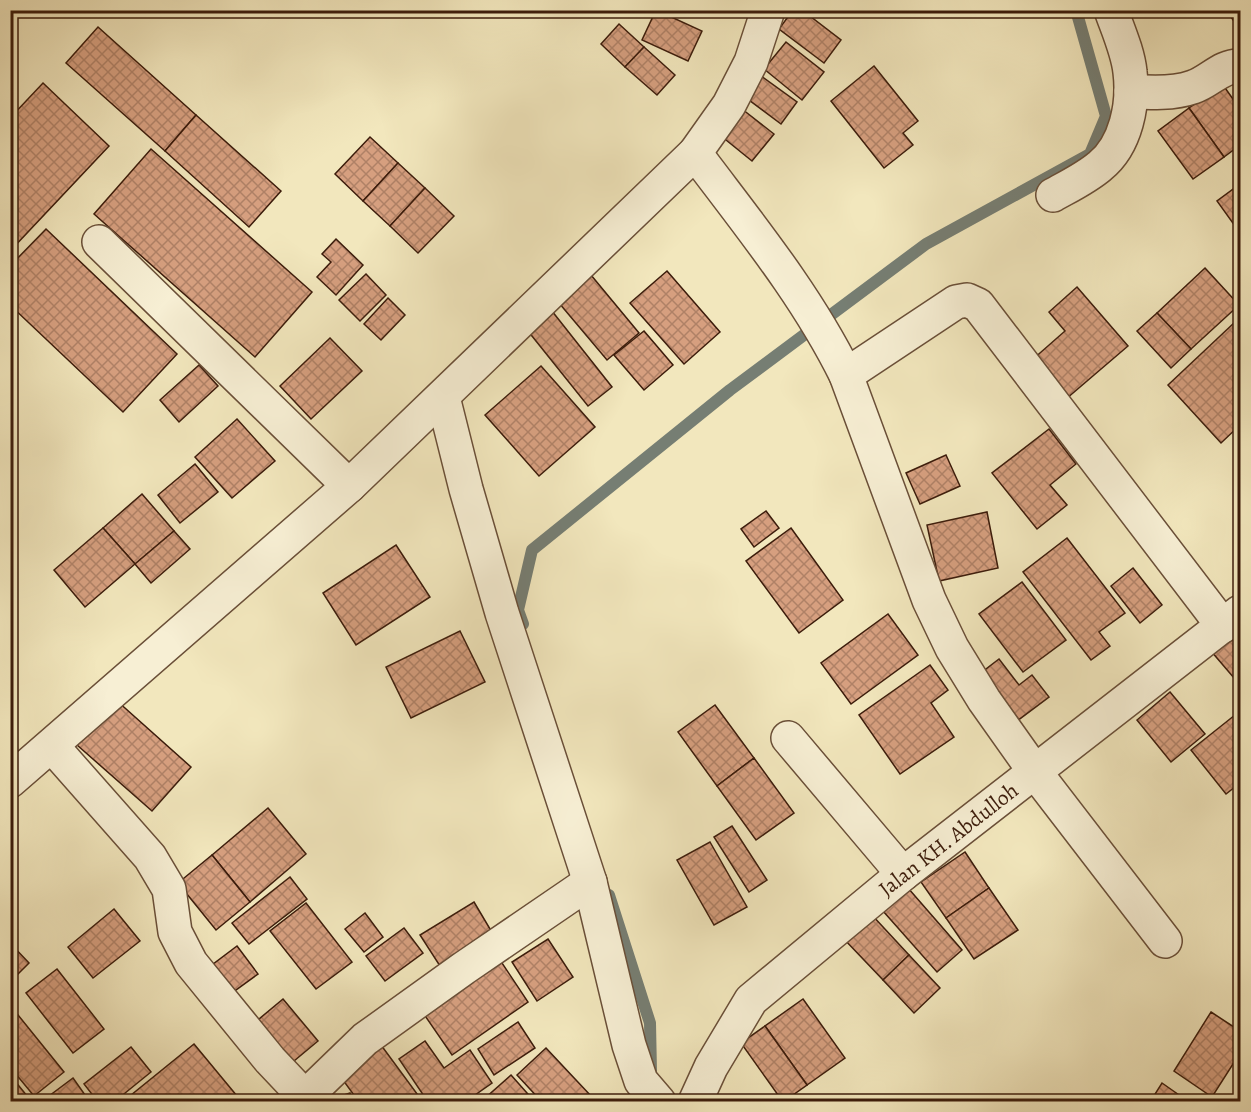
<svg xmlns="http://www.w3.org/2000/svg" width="1251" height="1112" font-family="Alegreya,serif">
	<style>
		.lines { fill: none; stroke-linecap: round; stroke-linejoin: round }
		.stream { stroke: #767e73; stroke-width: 12 }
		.building { fill: url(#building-cross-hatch); stroke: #3c1c0b; stroke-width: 1.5 }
		.minor-casing { stroke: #6a4f38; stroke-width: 36 }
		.minor { stroke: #f7efd4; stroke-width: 33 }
		.labels { text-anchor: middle; stroke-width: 6; stroke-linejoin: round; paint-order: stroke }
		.street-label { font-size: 22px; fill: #3c1c0b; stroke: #f7efd4 }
	</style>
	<defs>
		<pattern id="building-cross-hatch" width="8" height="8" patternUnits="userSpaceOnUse" patternTransform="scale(1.5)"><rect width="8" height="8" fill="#d69f7f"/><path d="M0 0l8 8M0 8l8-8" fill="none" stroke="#af8166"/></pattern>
	</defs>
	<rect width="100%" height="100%" fill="#f2e7bd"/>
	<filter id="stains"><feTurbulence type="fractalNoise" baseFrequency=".00333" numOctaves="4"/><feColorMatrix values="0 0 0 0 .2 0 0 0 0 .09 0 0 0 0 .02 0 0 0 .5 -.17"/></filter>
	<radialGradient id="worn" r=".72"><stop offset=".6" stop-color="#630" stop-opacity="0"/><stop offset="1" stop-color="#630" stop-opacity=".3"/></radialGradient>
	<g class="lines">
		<!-- stream -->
		<g class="stream">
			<path d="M 523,624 L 518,610 L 532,550 L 730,390 L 926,244 L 1090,154 L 1106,116 L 1076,10"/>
			<path d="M 609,895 L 650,1023 L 651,1072"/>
		</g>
	</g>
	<!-- building -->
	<g class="building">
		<path d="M 656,10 L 702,31 L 688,61 L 642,40 Z"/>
		<path d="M 793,10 L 802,10 L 841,40 L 824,63 L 779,29 Z"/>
		<path d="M 1240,11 L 1240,30 L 1231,17 Z"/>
		<path d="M 619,24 L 644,47 L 625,67 L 601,44 Z"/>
		<path d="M 98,27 L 196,115 L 165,151 L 66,63 Z"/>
		<path d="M 786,42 L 824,72 L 802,100 L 764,69 Z"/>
		<path d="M 644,47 L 675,75 L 657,95 L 625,67 Z"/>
		<path d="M 874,66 L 918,121 L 903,133 L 913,145 L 884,168 L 831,101 Z"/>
		<path d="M 757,73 L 797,102 L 781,124 L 741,94 Z"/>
		<path d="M 43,83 L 109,146 L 10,251 L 10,118 Z"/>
		<path d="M 1223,85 L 1240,109 L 1240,145 L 1224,157 L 1189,108 Z"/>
		<path d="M 1189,108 L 1224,157 L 1193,179 L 1158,131 Z"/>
		<path d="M 742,109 L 774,134 L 752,161 L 721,136 Z"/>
		<path d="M 196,115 L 281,191 L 249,227 L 165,151 Z"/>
		<path d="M 370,137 L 398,163 L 363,201 L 335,174 Z"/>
		<path d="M 151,149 L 312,292 L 255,357 L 94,214 Z"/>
		<path d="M 398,163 L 425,188 L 390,226 L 363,201 Z"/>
		<path d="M 1240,184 L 1240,233 L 1217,201 Z"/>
		<path d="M 425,188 L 454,216 L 418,253 L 390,226 Z"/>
		<path d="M 46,229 L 177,354 L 123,412 L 10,305 L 10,266 Z"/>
		<path d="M 336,239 L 363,265 L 336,295 L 317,277 L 331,262 L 322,254 Z"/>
		<path d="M 1205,268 L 1239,305 L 1191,349 L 1157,313 Z"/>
		<path d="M 586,269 L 639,333 L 607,360 L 554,297 Z"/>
		<path d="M 667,271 L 720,332 L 684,364 L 630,303 Z"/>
		<path d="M 366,274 L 386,295 L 360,321 L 339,300 Z"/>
		<path d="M 1077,287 L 1128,346 L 1066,399 L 1032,360 L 1065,331 L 1049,312 Z"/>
		<path d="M 388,298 L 405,315 L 381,340 L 364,324 Z"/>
		<path d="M 548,306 L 612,387 L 588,406 L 524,326 Z"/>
		<path d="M 1157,313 L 1191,349 L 1171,368 L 1137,331 Z"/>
		<path d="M 1236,321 L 1240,326 L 1240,425 L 1221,443 L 1168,385 Z"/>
		<path d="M 644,331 L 673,365 L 644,390 L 614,355 Z"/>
		<path d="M 330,338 L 362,371 L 311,419 L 280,386 Z"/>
		<path d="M 199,365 L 218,386 L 179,422 L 160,400 Z"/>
		<path d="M 541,366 L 595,427 L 539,476 L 485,415 Z"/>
		<path d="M 237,419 L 275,461 L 232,498 L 195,457 Z"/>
		<path d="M 1049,429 L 1076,464 L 1050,485 L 1067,505 L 1037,529 L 992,473 Z"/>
		<path d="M 946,455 L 960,486 L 920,504 L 906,473 Z"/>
		<path d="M 195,464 L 218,492 L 180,523 L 158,495 Z"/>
		<path d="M 142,494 L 174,531 L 135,564 L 103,528 Z"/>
		<path d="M 766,511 L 779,528 L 754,547 L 741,529 Z"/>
		<path d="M 987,512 L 998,568 L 939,581 L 927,525 Z"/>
		<path d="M 103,528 L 135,564 L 85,607 L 54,570 Z"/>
		<path d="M 791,528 L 843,600 L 799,633 L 746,561 Z"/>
		<path d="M 174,531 L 190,549 L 151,583 L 135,564 Z"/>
		<path d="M 1067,538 L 1125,613 L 1099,632 L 1110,646 L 1091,660 L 1023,572 Z"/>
		<path d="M 396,545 L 430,597 L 356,645 L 323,593 Z"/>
		<path d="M 1133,568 L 1162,605 L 1140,623 L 1111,586 Z"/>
		<path d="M 1022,582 L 1066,640 L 1023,672 L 979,614 Z"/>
		<path d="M 888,614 L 918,655 L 851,704 L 821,663 Z"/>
		<path d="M 1240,626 L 1240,685 L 1211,651 Z"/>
		<path d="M 460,631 L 485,682 L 411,718 L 386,667 Z"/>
		<path d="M 999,659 L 1019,685 L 1032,675 L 1049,697 L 1009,727 L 973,679 Z"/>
		<path d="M 930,665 L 948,690 L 931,703 L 954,737 L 900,774 L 859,715 Z"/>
		<path d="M 1170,692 L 1205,734 L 1171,762 L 1137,720 Z"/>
		<path d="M 116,700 L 191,767 L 152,811 L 77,745 Z"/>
		<path d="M 715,705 L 754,758 L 717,786 L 678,732 Z"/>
		<path d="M 1240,711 L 1240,783 L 1226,794 L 1191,750 Z"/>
		<path d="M 754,758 L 794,813 L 756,840 L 717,786 Z"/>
		<path d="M 268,808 L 306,854 L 250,902 L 212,855 Z"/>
		<path d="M 732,826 L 767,880 L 749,892 L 714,837 Z"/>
		<path d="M 710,842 L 747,907 L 714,925 L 677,860 Z"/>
		<path d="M 965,852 L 989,888 L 946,918 L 921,882 Z"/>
		<path d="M 212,855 L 250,902 L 216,930 L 178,883 Z"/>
		<path d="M 290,877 L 307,899 L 249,944 L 232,923 Z"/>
		<path d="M 908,888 L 962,950 L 937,972 L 883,911 Z"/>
		<path d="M 989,888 L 1018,930 L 974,959 L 946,918 Z"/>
		<path d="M 474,902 L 493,934 L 440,966 L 420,935 Z"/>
		<path d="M 306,903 L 352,962 L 316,989 L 270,931 Z"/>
		<path d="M 114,909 L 140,941 L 93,978 L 68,947 Z"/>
		<path d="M 365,913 L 383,937 L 364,952 L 345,929 Z"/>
		<path d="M 871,914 L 909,955 L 883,980 L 844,939 Z"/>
		<path d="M 404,928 L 423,953 L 385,981 L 366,956 Z"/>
		<path d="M 548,939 L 573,977 L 537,1001 L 512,962 Z"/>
		<path d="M 10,943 L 29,963 L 10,982 Z"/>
		<path d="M 237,946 L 258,974 L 225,998 L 204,971 Z"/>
		<path d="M 496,954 L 528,1002 L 452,1055 L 419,1007 Z"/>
		<path d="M 909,955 L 940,988 L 914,1013 L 883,980 Z"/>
		<path d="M 57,969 L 104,1029 L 73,1053 L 26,993 Z"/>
		<path d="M 283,999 L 318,1041 L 288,1066 L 253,1024 Z"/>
		<path d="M 803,999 L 845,1058 L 807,1085 L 765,1026 Z"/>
		<path d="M 14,1010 L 64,1072 L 34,1096 L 10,1067 L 10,1012 Z"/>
		<path d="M 1211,1012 L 1240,1031 L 1240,1053 L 1212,1097 L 1174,1071 Z"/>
		<path d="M 518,1022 L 535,1048 L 494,1075 L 478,1049 Z"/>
		<path d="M 765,1026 L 807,1085 L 783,1102 L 741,1043 Z"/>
		<path d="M 425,1041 L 444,1068 L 470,1050 L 492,1083 L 465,1102 L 428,1102 L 399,1059 Z"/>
		<path d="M 194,1044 L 237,1096 L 230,1102 L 126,1102 L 125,1100 Z"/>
		<path d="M 381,1045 L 423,1102 L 359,1102 L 340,1076 Z"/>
		<path d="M 131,1047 L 151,1072 L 114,1102 L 98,1102 L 84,1084 Z"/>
		<path d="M 546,1048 L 592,1097 L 588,1102 L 542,1102 L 517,1075 Z"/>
		<path d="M 10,1075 L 32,1102 L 10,1102 Z"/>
		<path d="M 511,1075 L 535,1102 L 485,1102 L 484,1099 Z"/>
		<path d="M 73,1078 L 90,1102 L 41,1102 Z"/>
		<path d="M 1162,1083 L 1189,1102 L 1150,1102 Z"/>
		<path d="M 350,1093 L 353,1102 L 323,1102 Z"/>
	</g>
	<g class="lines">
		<defs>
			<g id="minor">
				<path d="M 1131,91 C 1151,93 1173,94 1193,87 C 1209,82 1222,65 1240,66"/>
				<path d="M 695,153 C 749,225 806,294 846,375 L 929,600 L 952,648 L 984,700 L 1035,772 L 1165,941"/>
				<path d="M 1053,195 C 1069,186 1086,178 1100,166 C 1126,145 1134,104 1130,72 C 1128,52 1118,30 1111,10"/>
				<path d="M 99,242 L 349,486"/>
				<path d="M 846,375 L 956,302 L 967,300 L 978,305 L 1223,626"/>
				<path d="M 443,397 L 466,489 L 502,613 L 590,882 L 629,1045 L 641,1081 L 659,1102"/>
				<path d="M 788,738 L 903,874"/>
				<path d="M 52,746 L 150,857 L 169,889 L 175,932 L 191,963 L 270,1060 L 305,1097 L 301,1102"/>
				<path d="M 10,781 L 349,486 L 695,153 L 729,105 L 751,62 L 768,10"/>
				<path d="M 305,1097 L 365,1039 L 464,968 L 590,882"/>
				<path d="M 695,1102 L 711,1067 L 751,1000 L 903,874 L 1240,612"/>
			</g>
		</defs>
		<!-- minor casing -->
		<use href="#minor" class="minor-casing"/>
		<!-- minor -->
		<use href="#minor" class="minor"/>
	</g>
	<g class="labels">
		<!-- street labels -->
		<g class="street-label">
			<text transform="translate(948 839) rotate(-38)" y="8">Jalan KH. Abdulloh</text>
		</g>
	</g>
	<!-- margin -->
	<rect width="1251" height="1112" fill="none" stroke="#f2e7bd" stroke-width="36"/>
	<rect x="12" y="12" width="1227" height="1088" fill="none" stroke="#3c1c0b" stroke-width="3"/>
	<rect x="18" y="18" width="1215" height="1076" fill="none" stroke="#3c1c0b" stroke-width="1.5"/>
	<rect width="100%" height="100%" filter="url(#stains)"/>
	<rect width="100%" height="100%" fill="url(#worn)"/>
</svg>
